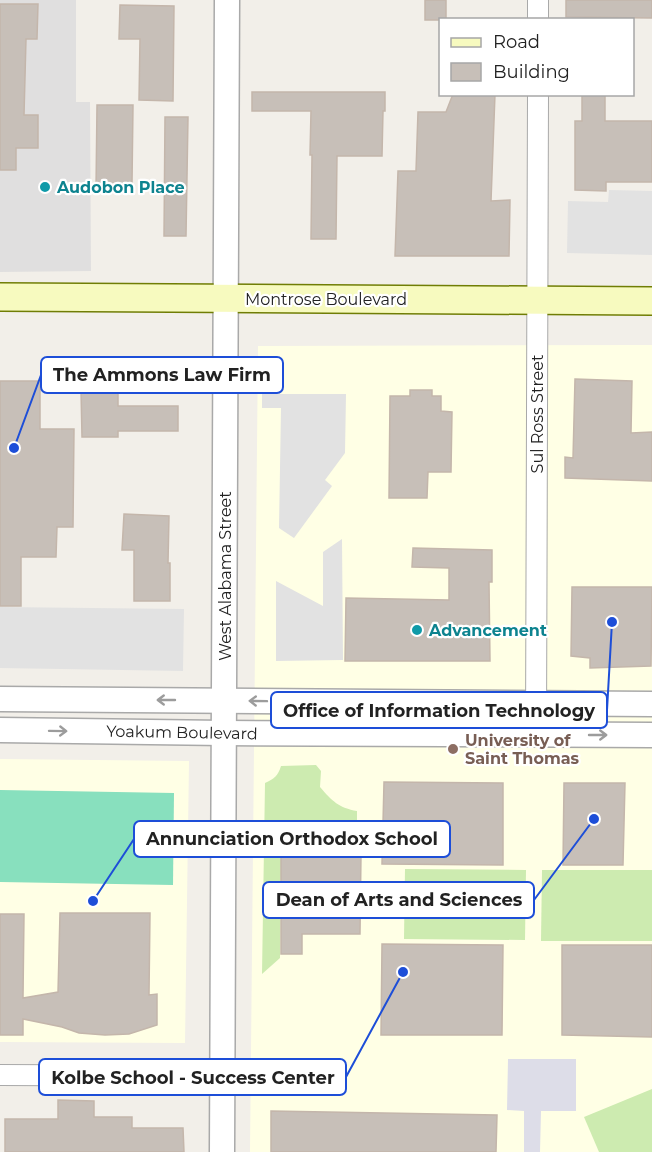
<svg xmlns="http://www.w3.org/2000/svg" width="652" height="1152" font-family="Montserrat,sans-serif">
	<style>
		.residential { fill: #e0dfdf }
		.education { fill: #ffffe5 }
		.grass { fill: #cdebb0 }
		.pitch { fill: #88e0be }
		.parking { fill: #e2e2e2 }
		.plaza { fill: #dddde8 }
		.building { fill: #c7bfb8; stroke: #c4b6ab; stroke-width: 1.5 }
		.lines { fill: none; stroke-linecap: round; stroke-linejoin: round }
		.minor-casing { stroke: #a9a9a9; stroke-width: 22 }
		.tertiary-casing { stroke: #a9a9a9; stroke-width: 27 }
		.secondary-casing { stroke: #707d05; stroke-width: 30 }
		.minor { stroke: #fff; stroke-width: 20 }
		.tertiary { stroke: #fff; stroke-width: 24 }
		.secondary { stroke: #f7fabf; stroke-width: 27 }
		.oneway { stroke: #9c9c9c }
		.culture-dot { fill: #0f9aa8; stroke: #fff; stroke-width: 2 }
		.education-dot { fill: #8d6e63; stroke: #fff; stroke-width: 2 }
		.labels { text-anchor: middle; stroke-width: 4.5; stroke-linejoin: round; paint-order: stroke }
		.culture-label { font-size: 16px; font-weight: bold; fill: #0d838f; stroke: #fff; text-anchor: start }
		.street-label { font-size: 16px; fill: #222; stroke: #fff }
		.education-label { font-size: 16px; font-weight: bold; fill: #785e54; stroke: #fff; text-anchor: start }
		.leader { fill: none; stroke: #1d4ed8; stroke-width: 2 }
		.callout-dot { fill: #1d4ed8; stroke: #fff; stroke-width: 2 }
		.callout { fill: #fff; stroke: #1d4ed8; stroke-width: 2 }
		.callout-label { font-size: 18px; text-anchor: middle; font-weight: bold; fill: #222 }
	</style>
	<rect width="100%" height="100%" fill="#f2efe9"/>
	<!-- residential -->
	<path class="residential" d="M 0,0 L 76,0 L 76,102 L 90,102 L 91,271 L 0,272 Z"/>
	<!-- education -->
	<g class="education">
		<path d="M 652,345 L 652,1152 L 250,1152 L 258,346 Z"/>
		<path d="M 0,759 L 189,761 L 185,1043 L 0,1042 Z"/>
	</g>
	<!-- grass -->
	<g class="grass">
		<path d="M 316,765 L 321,771 L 320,787 C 332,801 339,808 357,811 L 357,851 L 281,852 L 280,958 L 262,974 L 265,783 C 274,779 278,776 281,766 Z"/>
		<path d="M 405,869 L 526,870 L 525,940 L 404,939 Z"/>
		<path d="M 542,870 L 652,870 L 652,941 L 541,941 Z"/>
		<path d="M 652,1089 L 652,1152 L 599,1152 L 584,1117 Z"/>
	</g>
	<!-- pitch -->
	<path class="pitch" d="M 0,790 L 174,793 L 173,885 L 0,882 Z"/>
	<!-- parking -->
	<g class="parking">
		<path d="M 609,190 L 652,191 L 652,255 L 567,253 L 568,201 L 608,202 Z"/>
		<path d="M 262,394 L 346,394 L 345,453 L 325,480 L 332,486 L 294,538 L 279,528 L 281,408 L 262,408 Z"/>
		<path d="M 342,539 L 343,660 L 276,661 L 276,581 L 323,606 L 323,552 Z"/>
		<path d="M 0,607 L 184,609 L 183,671 L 0,668 Z"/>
	</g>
	<!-- plaza -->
	<path class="plaza" d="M 508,1059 L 576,1059 L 576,1111 L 541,1111 L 540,1152 L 524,1152 L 524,1111 L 507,1110 Z"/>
	<!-- building -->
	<g class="building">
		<rect x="425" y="0" width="21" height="20"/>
		<path d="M 566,0 L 652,0 L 652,18 L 566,17 Z"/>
		<path d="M 0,4 L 38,4 L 37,39 L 26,39 L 24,115 L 38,115 L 38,148 L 16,148 L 16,170 L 0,170 Z"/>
		<path d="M 120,5 L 174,6 L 173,101 L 139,100 L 140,39 L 119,39 Z"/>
		<path d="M 252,92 L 385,92 L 385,111 L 383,111 L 382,156 L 337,156 L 336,239 L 311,239 L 312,155 L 310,155 L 311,111 L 252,111 Z"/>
		<path d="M 453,94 L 495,94 L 491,201 L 510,200 L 509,256 L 395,256 L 398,171 L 416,171 L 418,112 L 446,112 Z"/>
		<path d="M 582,94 L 605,94 L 605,121 L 652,121 L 652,182 L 606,182 L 606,191 L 575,190 L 575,121 L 582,121 Z"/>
		<path d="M 97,105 L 133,105 L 132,184 L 126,191 L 96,190 Z"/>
		<path d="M 165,117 L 188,117 L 186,236 L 164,236 Z"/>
		<path d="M 575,379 L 632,381 L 631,433 L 652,432 L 652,481 L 565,478 L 565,457 L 573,458 Z"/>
		<path d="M 0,381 L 40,381 L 40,429 L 74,429 L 73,527 L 57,527 L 56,557 L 21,557 L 21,606 L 0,606 Z"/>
		<path d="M 118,389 L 118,406 L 178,406 L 178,431 L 118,431 L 118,437 L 82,437 L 81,390 Z"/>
		<path d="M 410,390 L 432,390 L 432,396 L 441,396 L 441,411 L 452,412 L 451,472 L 428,472 L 427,498 L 389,498 L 390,396 L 410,396 Z"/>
		<path d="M 124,514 L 169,516 L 168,563 L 170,563 L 170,601 L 134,601 L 134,550 L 122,550 Z"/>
		<path d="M 413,548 L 492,550 L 492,582 L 489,582 L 490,661 L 345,661 L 346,598 L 449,600 L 449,568 L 412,567 Z"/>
		<path d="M 572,587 L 652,587 L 651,666 L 590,668 L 590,658 L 571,656 Z"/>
		<path d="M 384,782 L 503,783 L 503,865 L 382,864 Z"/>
		<path d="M 564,783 L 625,783 L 623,865 L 563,865 Z"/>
		<path d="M 281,853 L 361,854 L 360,934 L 302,934 L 302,954 L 281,954 Z"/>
		<path d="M 60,913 L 150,913 L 149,995 L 157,994 L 157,1025 L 129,1034 L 105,1035 L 79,1033 L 62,1027 L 23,1019 L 23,1035 L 0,1035 L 0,914 L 24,914 L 23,998 L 58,992 Z"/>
		<path d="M 382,944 L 503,945 L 502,1035 L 381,1035 Z"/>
		<path d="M 562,945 L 652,945 L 652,1037 L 562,1035 Z"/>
		<path d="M 58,1100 L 94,1101 L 94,1117 L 132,1117 L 132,1128 L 183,1128 L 184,1152 L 5,1152 L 5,1119 L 58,1119 Z"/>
		<path d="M 271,1111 L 497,1115 L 496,1152 L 271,1152 Z"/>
	</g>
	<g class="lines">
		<defs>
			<g id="minor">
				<path d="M 538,20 L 538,0"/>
				<path d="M 536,734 L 538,94"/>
				<path d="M 0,1075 L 222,1076"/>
			</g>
			<g id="tertiary">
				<path d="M 0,699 L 652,704"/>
				<path d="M 0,730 L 224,733 L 652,735"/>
				<path d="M 222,1152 L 227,0"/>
			</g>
			<path id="secondary" d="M 0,297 L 652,301"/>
		</defs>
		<!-- minor casing -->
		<use href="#minor" class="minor-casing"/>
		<!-- tertiary casing -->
		<use href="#tertiary" class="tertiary-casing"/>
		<!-- secondary casing -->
		<use href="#secondary" class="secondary-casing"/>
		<!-- minor -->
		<use href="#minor" class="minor"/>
		<!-- tertiary -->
		<use href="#tertiary" class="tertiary"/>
		<!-- secondary -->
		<use href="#secondary" class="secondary"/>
	</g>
	<!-- one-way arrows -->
	<defs><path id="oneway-shaft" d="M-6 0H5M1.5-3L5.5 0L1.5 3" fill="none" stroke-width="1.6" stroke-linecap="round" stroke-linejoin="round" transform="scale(1.5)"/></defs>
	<g class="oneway">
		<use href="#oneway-shaft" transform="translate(166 700) rotate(-180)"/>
		<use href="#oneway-shaft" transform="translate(258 701) rotate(-179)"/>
		<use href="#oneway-shaft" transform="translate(58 731) rotate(1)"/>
		<use href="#oneway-shaft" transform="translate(598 735)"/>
	</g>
	<!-- markers -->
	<g class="culture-dot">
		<circle cx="45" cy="187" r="6"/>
		<circle cx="417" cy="630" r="6"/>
	</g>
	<circle class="education-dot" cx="453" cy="749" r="6"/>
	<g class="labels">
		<!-- culture labels -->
		<g class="culture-label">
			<text x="57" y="193">Audobon Place</text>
			<text x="429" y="636">Advancement</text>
		</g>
		<!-- street labels -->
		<g class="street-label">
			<text x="326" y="305">Montrose Boulevard</text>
			<text transform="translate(537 414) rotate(-90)" y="6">Sul Ross Street</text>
			<text transform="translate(225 576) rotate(-90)" y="6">West Alabama Street</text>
			<text transform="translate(182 732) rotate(1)" y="6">Yoakum Boulevard</text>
		</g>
		<!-- education labels -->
		<g class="education-label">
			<text x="465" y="746">University of<tspan x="465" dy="18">Saint Thomas</tspan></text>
		</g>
	</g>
	<!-- callouts -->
	<path class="leader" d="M14 448L41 375M612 622L607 710M93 901L134 839M594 819L534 900M403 972L346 1077"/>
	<g class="callout-dot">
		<circle cx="14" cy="448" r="6"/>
		<circle cx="612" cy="622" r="6"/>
		<circle cx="93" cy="901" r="6"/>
		<circle cx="594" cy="819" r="6"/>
		<circle cx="403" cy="972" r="6"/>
	</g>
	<g class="callout">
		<rect x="41" y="357" width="242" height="36" rx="6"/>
		<rect x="271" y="692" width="336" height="36" rx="6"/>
		<rect x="134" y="821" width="316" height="36" rx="6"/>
		<rect x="263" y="882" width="271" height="36" rx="6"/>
		<rect x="39" y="1059" width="307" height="36" rx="6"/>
	</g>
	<g class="callout-label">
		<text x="162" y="381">The Ammons Law Firm</text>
		<text x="439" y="717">Office of Information Technology</text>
		<text x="292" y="845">Annunciation Orthodox School</text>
		<text x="399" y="906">Dean of Arts and Sciences</text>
		<text x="193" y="1084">Kolbe School - Success Center</text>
	</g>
	<!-- legend -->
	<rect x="439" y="18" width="195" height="78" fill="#ffffff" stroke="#a7a7a7" stroke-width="1.5"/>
	<rect x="451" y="38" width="30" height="9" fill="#f7fabf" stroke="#a7a7a7" stroke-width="1.5"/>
	<text x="493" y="48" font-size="18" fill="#222222">Road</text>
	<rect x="451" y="63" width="30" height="18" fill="#c7bfb8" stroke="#a7a7a7" stroke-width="1.5"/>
	<text x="493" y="78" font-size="18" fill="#222222">Building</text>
</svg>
